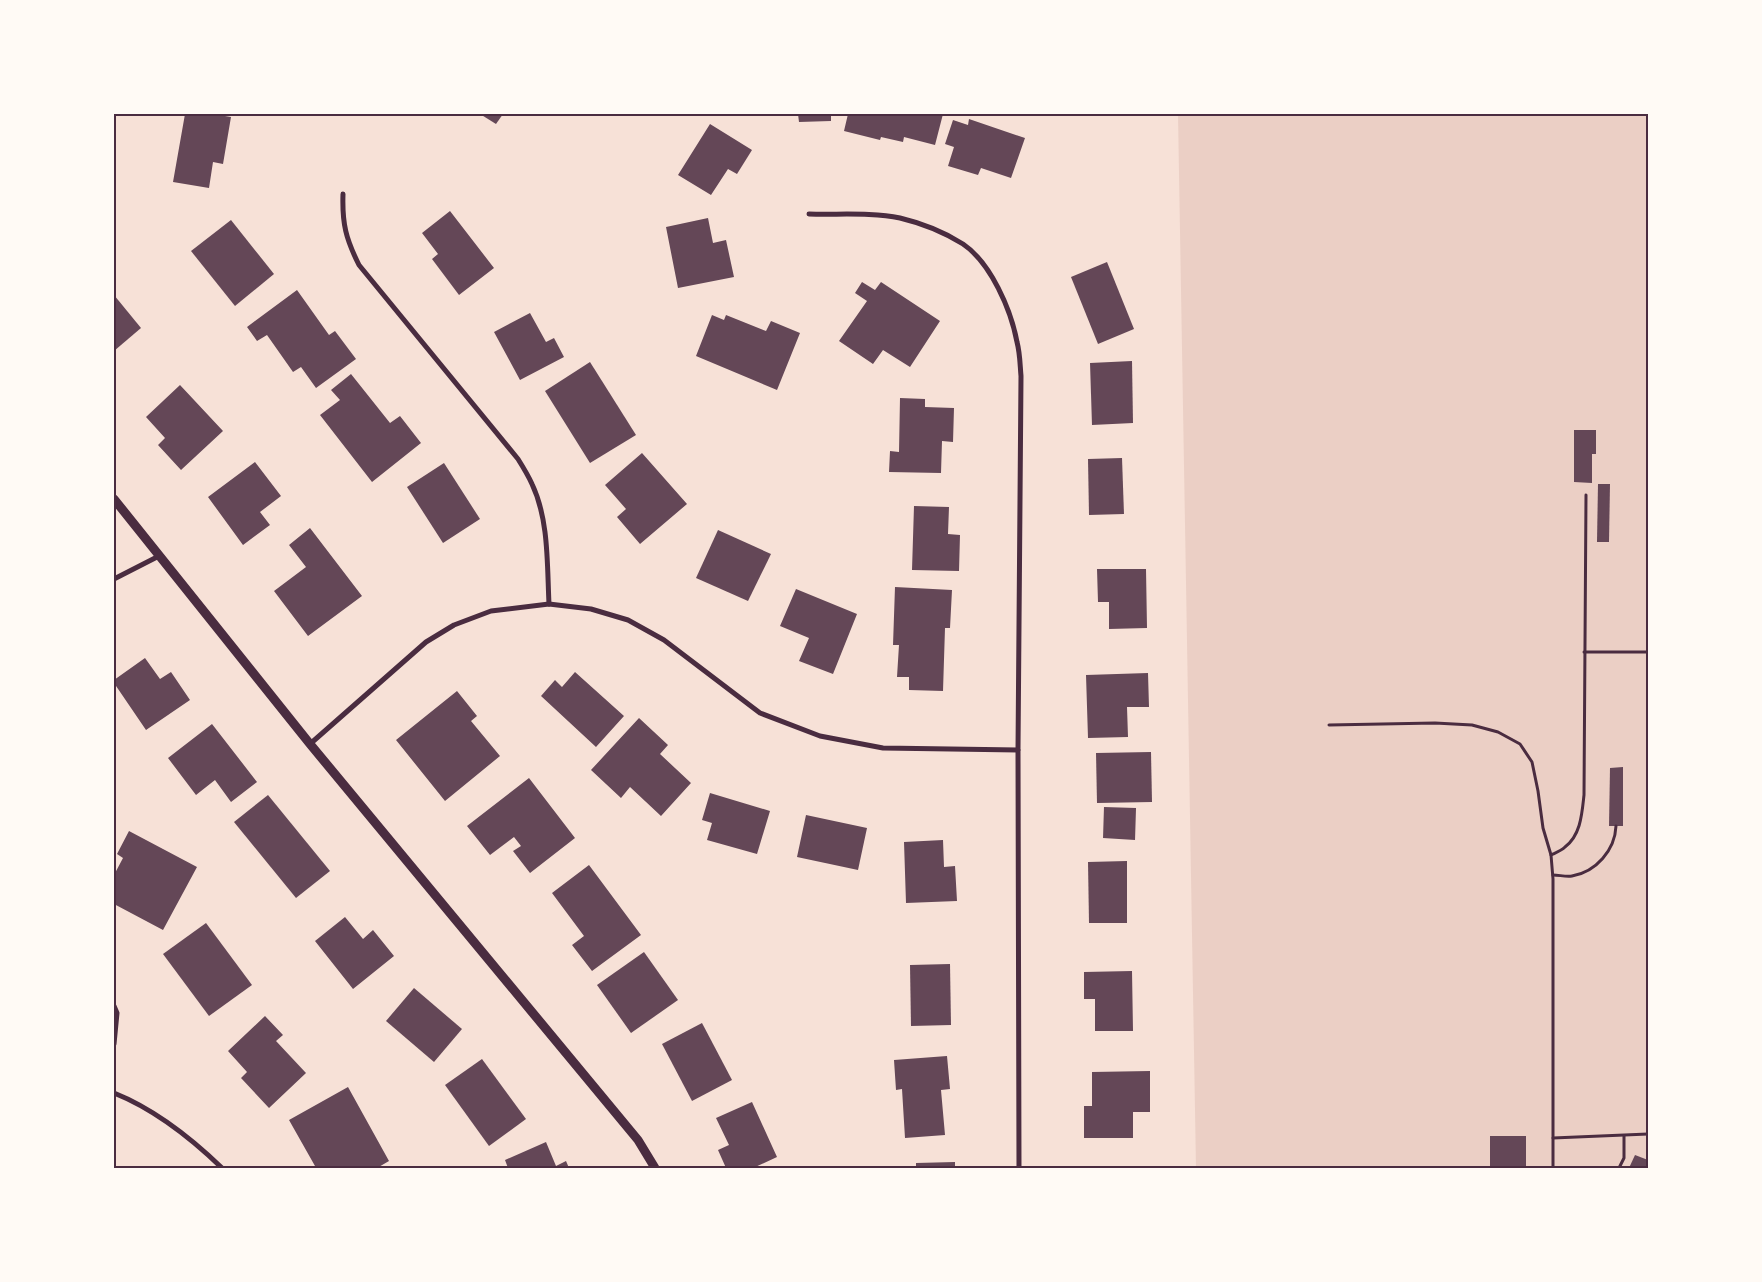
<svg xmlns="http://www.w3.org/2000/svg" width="1762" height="1282" font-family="'IBM Plex Sans',sans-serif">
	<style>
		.green { fill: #ebcfc5 }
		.building { fill: #644757 }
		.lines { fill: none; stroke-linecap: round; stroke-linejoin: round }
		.path { stroke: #4a2c40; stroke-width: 3 }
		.minor { stroke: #4a2c40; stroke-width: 5 }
		.tertiary { stroke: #4a2c40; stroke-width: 9 }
		.neatline { fill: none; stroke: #4a2c40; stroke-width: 2 }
	</style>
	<rect width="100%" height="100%" fill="#f7e1d7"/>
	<!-- green -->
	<path class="green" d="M 1178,114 L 1648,114 L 1648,1168 L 1196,1168 Z"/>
	<!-- building -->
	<g class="building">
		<path d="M 185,114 L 213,114 L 231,117 L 223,164 L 213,162 L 209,188 L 173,182 Z"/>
		<path d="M 480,114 L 503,114 L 496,124 Z"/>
		<path d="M 798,114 L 831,114 L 831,121 L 799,122 Z"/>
		<path d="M 848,114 L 943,114 L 935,145 L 904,137 L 903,142 L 881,137 L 880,140 L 844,131 Z"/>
		<path d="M 969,119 L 1025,138 L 1011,178 L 981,168 L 978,175 L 948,166 L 954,147 L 945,144 L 953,120 L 968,125 Z"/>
		<path d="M 710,124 L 752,150 L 737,174 L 728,169 L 711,195 L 678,175 Z"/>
		<path d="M 450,211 L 494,268 L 459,295 L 432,259 L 438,254 L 422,233 Z"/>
		<path d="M 708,218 L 713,243 L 726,240 L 734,277 L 678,288 L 666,227 Z"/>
		<path d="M 231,220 L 274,274 L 235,306 L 191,251 Z"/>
		<path d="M 1107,262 L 1134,329 L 1098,344 L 1071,277 Z"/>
		<path d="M 862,282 L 875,290 L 881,282 L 940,321 L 910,367 L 883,350 L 873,364 L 839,341 L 867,301 L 855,293 Z"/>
		<path d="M 297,290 L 329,335 L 335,331 L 356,359 L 316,388 L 301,367 L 293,372 L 267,335 L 257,341 L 247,327 Z"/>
		<path d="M 114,295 L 141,328 L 114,351 Z"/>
		<path d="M 530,313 L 546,342 L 554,338 L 564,357 L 520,380 L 494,332 Z"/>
		<path d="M 712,315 L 724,320 L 726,315 L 766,331 L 771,321 L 800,333 L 777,390 L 696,356 Z"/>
		<path d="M 1132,361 L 1133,423 L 1092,425 L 1090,363 Z"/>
		<path d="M 590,362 L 636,435 L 590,463 L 545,391 Z"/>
		<path d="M 351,374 L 390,423 L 400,416 L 421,443 L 372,482 L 320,415 L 340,400 L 331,390 Z"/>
		<path d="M 180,385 L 223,431 L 181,470 L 158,445 L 165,438 L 146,417 Z"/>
		<path d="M 900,398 L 925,399 L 925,407 L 954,408 L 953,442 L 942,441 L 941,473 L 889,472 L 890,451 L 899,452 Z"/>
		<path d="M 1574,430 L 1596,430 L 1596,454 L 1592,454 L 1592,483 L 1574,482 Z"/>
		<path d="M 642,453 L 687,504 L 640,544 L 617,517 L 626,509 L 605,485 Z"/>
		<path d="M 1122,458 L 1124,514 L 1089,515 L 1088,459 Z"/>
		<path d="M 255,462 L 281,496 L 260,512 L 270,525 L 243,545 L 208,497 Z"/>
		<path d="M 444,463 L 480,519 L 443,543 L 407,487 Z"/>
		<path d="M 1598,484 L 1610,484 L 1609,542 L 1597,542 Z"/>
		<path d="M 914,506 L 949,507 L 948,534 L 960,535 L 959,571 L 912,570 Z"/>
		<path d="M 310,528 L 362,596 L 308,636 L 274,591 L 306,567 L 289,545 Z"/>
		<path d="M 718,530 L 771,554 L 748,601 L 696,578 Z"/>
		<path d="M 1097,569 L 1146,569 L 1147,628 L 1109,629 L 1109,602 L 1098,602 Z"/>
		<path d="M 895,587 L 952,590 L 950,628 L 945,628 L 943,691 L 909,690 L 909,677 L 897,677 L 899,645 L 893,645 Z"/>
		<path d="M 796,589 L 857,614 L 833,674 L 799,661 L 809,638 L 780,626 Z"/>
		<path d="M 145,658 L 160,679 L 171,672 L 190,700 L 146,730 L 114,683 L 114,680 Z"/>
		<path d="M 575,672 L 624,716 L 596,747 L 541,696 L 555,680 L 562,687 Z"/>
		<path d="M 1148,673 L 1149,707 L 1127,707 L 1128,737 L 1088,738 L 1086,675 Z"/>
		<path d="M 457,691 L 477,716 L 471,721 L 500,756 L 445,801 L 396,740 Z"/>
		<path d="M 639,718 L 668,745 L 660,754 L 691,783 L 661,816 L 630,787 L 621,798 L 591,770 Z"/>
		<path d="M 212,724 L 257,782 L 231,802 L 215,780 L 196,795 L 168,758 Z"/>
		<path d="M 1151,752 L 1152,802 L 1097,803 L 1096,753 Z"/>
		<path d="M 1623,767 L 1623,826 L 1609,826 L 1610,768 Z"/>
		<path d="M 529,778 L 575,838 L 530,873 L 513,851 L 521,846 L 514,837 L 490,855 L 467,826 Z"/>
		<path d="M 710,793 L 770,811 L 757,854 L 707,840 L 712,823 L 702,820 Z"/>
		<path d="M 268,795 L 330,871 L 296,898 L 234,822 Z"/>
		<path d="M 1104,807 L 1136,808 L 1135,840 L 1103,838 Z"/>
		<path d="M 806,815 L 867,828 L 858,870 L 797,857 Z"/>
		<path d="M 129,831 L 197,867 L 163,930 L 114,904 L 114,875 L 123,858 L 117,854 Z"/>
		<path d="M 943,840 L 944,867 L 955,866 L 957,901 L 906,903 L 904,842 Z"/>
		<path d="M 1127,861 L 1127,923 L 1089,923 L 1088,862 Z"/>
		<path d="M 589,865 L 641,935 L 592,971 L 572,945 L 584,936 L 552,893 Z"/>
		<path d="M 345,917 L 363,939 L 373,930 L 394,956 L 353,989 L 315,941 Z"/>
		<path d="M 206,923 L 252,985 L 209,1016 L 163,954 Z"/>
		<path d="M 644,952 L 678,1000 L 631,1033 L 597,985 Z"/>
		<path d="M 950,964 L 951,1025 L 911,1026 L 910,965 Z"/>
		<path d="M 1132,971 L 1133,1031 L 1095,1031 L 1095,999 L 1084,999 L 1084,972 Z"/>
		<path d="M 414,988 L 462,1029 L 434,1062 L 386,1021 Z"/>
		<path d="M 265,1016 L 283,1035 L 276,1041 L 306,1073 L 269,1108 L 241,1078 L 247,1072 L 228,1051 Z"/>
		<path d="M 702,1023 L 732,1080 L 692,1101 L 662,1044 Z"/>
		<path d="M 947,1056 L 950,1089 L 941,1090 L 945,1135 L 905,1138 L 902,1089 L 896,1090 L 894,1060 Z"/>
		<path d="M 482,1059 L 526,1119 L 489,1146 L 445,1085 Z"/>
		<path d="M 1150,1071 L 1150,1112 L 1133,1112 L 1133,1138 L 1084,1138 L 1084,1106 L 1092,1106 L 1092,1072 Z"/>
		<path d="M 348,1087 L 389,1161 L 377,1168 L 310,1168 L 315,1166 L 289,1120 Z"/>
		<path d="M 752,1102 L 777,1157 L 753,1168 L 726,1168 L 718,1150 L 729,1145 L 716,1118 Z"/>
		<rect x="1490" y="1136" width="36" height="32"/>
		<path d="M 546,1142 L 556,1166 L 566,1161 L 569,1168 L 508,1168 L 505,1160 Z"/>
		<path d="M 1635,1155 L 1648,1160 L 1648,1168 L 1629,1168 Z"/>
		<path d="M 955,1162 L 955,1168 L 916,1168 L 916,1163 Z"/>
	</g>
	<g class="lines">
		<!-- path -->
		<g class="path">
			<path d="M 1584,652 L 1648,652"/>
			<path d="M 1329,725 L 1435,723 L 1472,725 L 1498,732 L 1520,744 L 1532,762 L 1538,791 L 1543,828 L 1551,855 L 1553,879 L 1553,1168"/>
			<path d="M 1551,855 C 1555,853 1561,851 1565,847 C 1581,835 1582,813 1584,795 L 1586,495"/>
			<path d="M 1553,875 C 1559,875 1566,877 1572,876 C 1596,872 1615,850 1616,826"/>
			<path d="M 1553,1138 L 1648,1134"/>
			<path d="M 1619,1168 L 1624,1158 L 1624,1136"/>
		</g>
		<!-- minor -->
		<g class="minor">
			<path d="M 343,194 C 342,224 346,239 359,265 L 518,459 C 523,467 528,475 532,484 C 549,520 547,564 549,604"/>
			<path d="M 809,214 C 837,215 872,212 900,218 C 921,223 944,232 963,244 C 991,263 1011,310 1017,342 C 1020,353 1020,365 1021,376 L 1018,750 L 1019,1168"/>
			<path d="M 114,579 L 159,556"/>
			<path d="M 310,744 L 426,642 L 454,625 L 491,611 L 549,604 L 591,609 L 628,620 L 664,640 L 760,713 L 820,736 L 883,748 L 1018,750"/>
			<path d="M 114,1006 L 117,1013 L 114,1044"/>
			<path d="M 114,1093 C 154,1109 191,1138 222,1168"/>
		</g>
		<!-- tertiary -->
		<path class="tertiary" d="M 114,499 L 310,744 L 638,1140 L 655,1168"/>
	</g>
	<!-- border -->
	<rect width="1762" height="1282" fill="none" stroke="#fffaf5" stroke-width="230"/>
	<rect x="115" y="115" width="1532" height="1052" class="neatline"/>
</svg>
